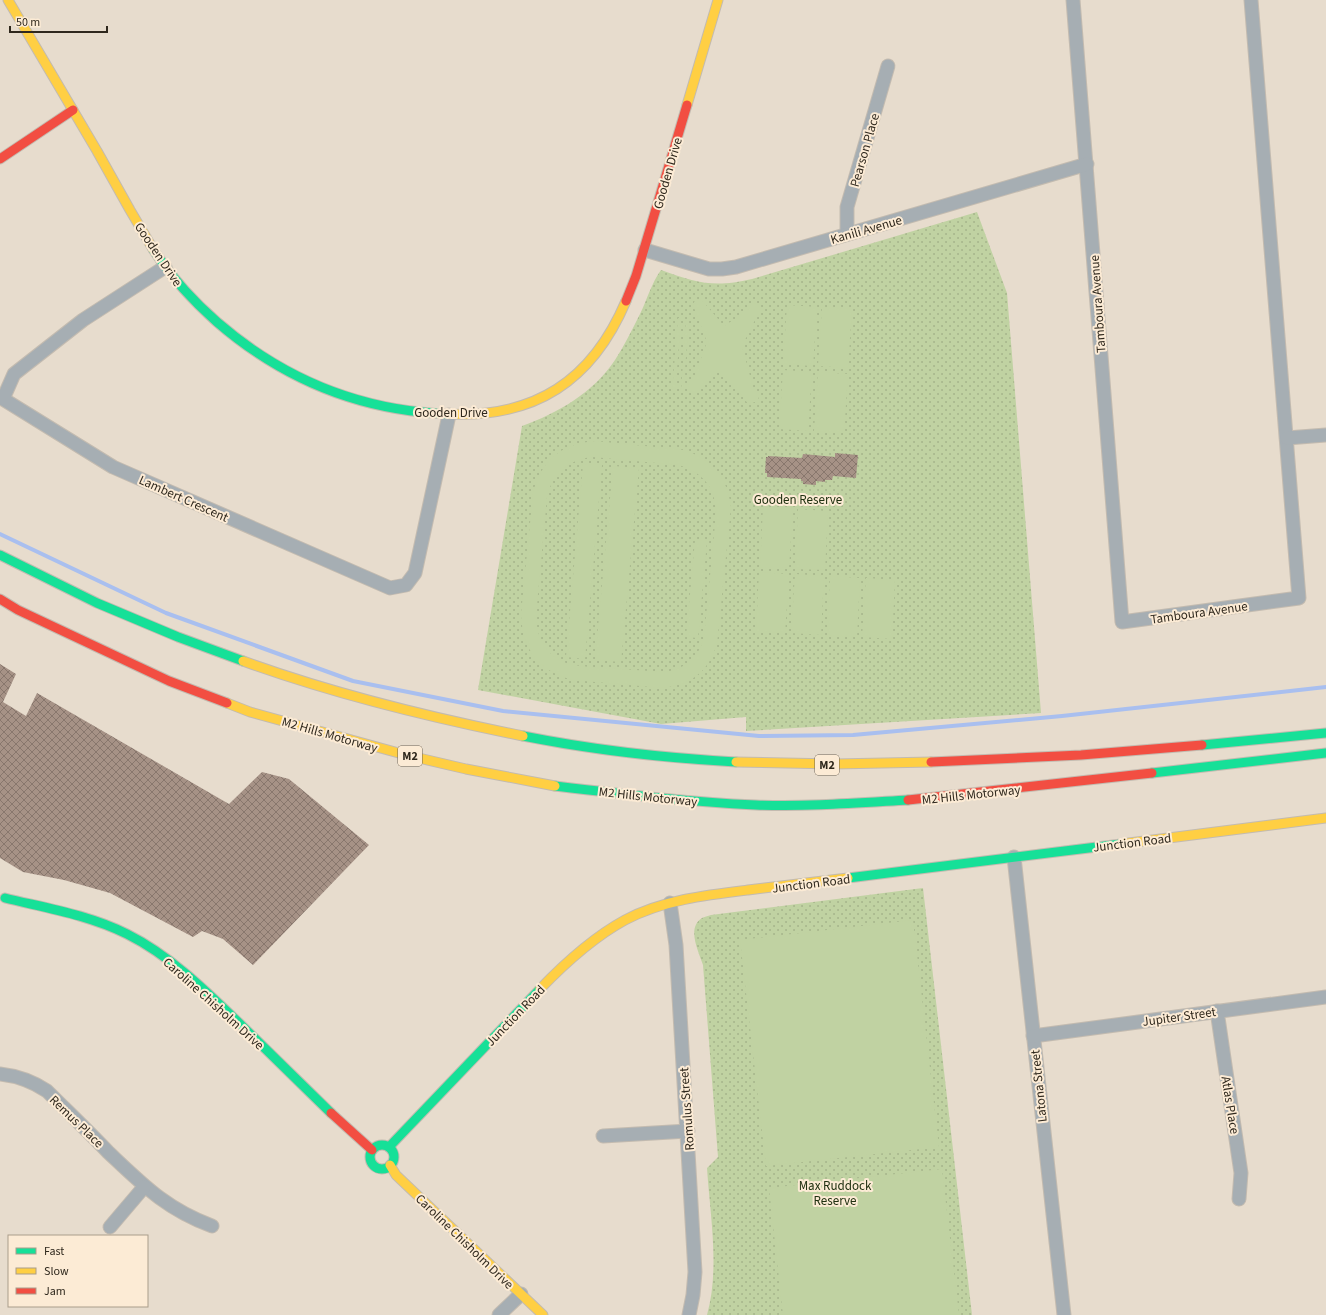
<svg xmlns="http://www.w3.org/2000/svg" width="1326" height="1315" font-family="'Source Sans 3',sans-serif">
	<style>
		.grass { fill: url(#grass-dots) }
		.pitch { fill: #c0d2a2; fill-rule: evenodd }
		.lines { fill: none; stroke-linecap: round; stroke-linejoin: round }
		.stream { stroke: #a9bfef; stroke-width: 4 }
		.building { fill: url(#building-cross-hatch) }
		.street-casing { stroke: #c3bbb0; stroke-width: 15 }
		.fast-casing { stroke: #c3bbb0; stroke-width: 11 }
		.slow-casing { stroke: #c3bbb0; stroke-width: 11 }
		.jam-casing { stroke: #c3bbb0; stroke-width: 11 }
		.street { stroke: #a6aeb3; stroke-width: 13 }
		.fast { stroke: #16e098; stroke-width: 9 }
		.slow { stroke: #ffcf43; stroke-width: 9 }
		.jam { stroke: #f24e42; stroke-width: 9 }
		.labels { text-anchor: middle; stroke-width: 4; stroke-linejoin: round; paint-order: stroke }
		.shield { fill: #fcebd5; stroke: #6c6254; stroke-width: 1 }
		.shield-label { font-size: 12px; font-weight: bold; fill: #2f281d }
		.street-label { font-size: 13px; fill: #2f281d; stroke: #fcebd5 }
		.park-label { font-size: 13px; fill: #203111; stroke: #fcebd5 }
	</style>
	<defs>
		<pattern id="grass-dots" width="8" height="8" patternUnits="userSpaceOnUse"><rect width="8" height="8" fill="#c0d2a2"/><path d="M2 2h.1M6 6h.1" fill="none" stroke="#a5b48b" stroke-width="1.8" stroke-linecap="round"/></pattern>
		<pattern id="building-cross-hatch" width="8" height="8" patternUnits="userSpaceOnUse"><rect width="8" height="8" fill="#a69286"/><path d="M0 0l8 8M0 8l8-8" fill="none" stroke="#88776d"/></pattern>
	</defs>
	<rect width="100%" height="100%" fill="#e7dccd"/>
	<!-- grass -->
	<g class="grass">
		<path d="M 977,212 L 1007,293 L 1041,713 L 746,731 L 746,717 L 661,724 L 478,690 L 522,426 C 558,413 593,393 615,360 C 624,346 632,330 640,314 C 647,300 651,284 661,270 C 697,283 714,288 752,279 Z"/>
		<path d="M 923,888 L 972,1315 L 707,1315 C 720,1269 710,1215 707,1168 L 718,1157 L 703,965 C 699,952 686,928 702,918 C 704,917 708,916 711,915 Z"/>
	</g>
	<!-- pitch -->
	<g class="pitch">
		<path d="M 701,299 L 724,326 L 744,313 L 752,304 L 758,303 L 762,311 L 755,320 L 742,346 L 753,387 L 759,398 L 755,402 L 748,404 L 741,394 L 719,370 L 704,383 L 697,392 L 689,392 L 688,385 L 695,375 L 707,342 L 693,305 L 695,300 Z"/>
		<path d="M 787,305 L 817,307 L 813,366 L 783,364 Z"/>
		<path d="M 822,307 L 852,309 L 848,368 L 818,366 Z"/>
		<path d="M 678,318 L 681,319 L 675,392 L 672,392 Z"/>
		<path d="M 686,319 L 689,319 L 683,392 L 681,392 Z"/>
		<path d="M 783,370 L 812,372 L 808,431 L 779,429 Z"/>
		<path d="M 818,372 L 848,374 L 844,433 L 814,431 Z"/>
		<path d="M 595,441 L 684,450 C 713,460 727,477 731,507 L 717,644 C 708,672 692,684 663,688 L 573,680 C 539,671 522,650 521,614 L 533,493 C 541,460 561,444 595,441 ZM 593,457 L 678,465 C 703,472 716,488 716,514 L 704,637 C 699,657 685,670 663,672 C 645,671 626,669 608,668 C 597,667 585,667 574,665 C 550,661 536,640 536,616 L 547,497 C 552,474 569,459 593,457 Z"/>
		<path d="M 583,464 L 602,465 L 585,659 L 566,657 Z"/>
		<path d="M 613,466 L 639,468 L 621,662 L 595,660 Z"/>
		<path d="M 763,507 L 793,509 L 789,568 L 760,567 Z"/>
		<path d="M 798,509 L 828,511 L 825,570 L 795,569 Z"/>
		<path d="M 695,540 L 707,541 L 698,638 L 686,637 Z"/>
		<path d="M 759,572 L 789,574 L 785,633 L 756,632 Z"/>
		<path d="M 795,574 L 824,576 L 821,635 L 791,633 Z"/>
		<path d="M 830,576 L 860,578 L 857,637 L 827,635 Z"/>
		<path d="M 866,578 L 895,580 L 892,639 L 862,637 Z"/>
		<path d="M 913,920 L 939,1147 L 766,1166 L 740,940 Z"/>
		<path d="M 942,1169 L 959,1315 L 783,1315 L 769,1188 Z"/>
	</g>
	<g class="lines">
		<!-- stream -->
		<path class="stream" d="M 0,534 L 166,613 L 353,681 L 503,711 L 759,736 L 853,735 L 1062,716 L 1326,687"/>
	</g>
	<!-- building -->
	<g class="building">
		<path d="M 835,453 L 858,455 L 856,478 L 833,476 L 832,480 L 825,480 L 825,482 L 816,481 L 816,485 L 803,484 L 803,481 L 801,481 L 801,479 L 767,477 L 767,473 L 765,473 L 766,457 L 768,457 L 768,456 L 802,458 L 803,454 L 835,457 Z"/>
		<path d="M 0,664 L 16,674 L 3,702 L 26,716 L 37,693 L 229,804 L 262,772 L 289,779 L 369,845 L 253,965 L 223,939 L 202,931 L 193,937 L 110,893 L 64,880 L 23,872 L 0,858 Z"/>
	</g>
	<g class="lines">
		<defs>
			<g id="street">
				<path d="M 1073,0 L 1122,622 L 1299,598 L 1251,0"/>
				<path d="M 847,234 L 847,207 L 888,66"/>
				<path d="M 645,250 L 709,269 L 722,269 L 736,267 L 1087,164"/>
				<path d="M 165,267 L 83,320 L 14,374 L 3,399 L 113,467 L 390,588 L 406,585 L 415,573 L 449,415"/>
				<path d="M 1287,438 L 1326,435"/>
				<path d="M 1014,857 L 1064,1315"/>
				<path d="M 670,903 L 676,945 L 695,1272 L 693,1295 L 689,1315"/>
				<path d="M 1217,1011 L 1241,1173 L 1239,1199"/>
				<path d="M 1033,1036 L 1326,997"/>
				<path d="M 0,1074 C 18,1076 32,1081 47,1091 C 67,1111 88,1131 108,1152 C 143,1185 166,1209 212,1226"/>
				<path d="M 603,1136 L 688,1131"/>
				<path d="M 110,1227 L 144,1187"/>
				<path d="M 499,1315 L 521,1294"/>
			</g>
			<g id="fast">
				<path d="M 153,249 C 171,277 192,300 217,322 C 284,380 360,411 449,414"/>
				<path d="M 0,555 L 97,603 L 178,637 L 243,661"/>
				<path d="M 523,736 C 593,750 665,758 736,762"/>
				<path d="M 1202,745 L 1326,733"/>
				<path d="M 1152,773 L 1326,753"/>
				<path d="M 555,786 C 622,794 689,802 756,805 C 806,807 857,803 908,800"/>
				<path d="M 848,878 L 1121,844"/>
				<path d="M 5,898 C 46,908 89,915 127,934 C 169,955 204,989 238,1022 C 269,1052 300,1083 331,1113"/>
				<circle cx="382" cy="1157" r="12"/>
				<path d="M 389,1147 L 540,989"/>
			</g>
			<g id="slow">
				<path d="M 8,0 L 97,151 L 130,210 L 153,249"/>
				<path d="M 687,105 L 718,0"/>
				<path d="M 449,414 C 535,418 592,381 626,301"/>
				<path d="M 243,661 C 334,694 428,717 523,736"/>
				<path d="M 227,703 L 250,712 L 406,755 L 466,769 L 555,786"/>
				<path d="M 736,762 L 835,764 L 931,762"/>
				<path d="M 1121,844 L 1326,818"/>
				<path d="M 540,989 C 565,963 592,938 625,920 C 663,900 706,895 748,890 C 782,886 815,882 848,878"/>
				<path d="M 390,1165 L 396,1175 L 543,1315"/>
			</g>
			<g id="jam">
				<path d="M 0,159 L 73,110"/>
				<path d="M 626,301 L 636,276 L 687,105"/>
				<path d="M 0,599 L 18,610 L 169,681 L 227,703"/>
				<path d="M 931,762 L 1081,755 L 1202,745"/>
				<path d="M 908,800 L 1152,773"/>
				<path d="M 331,1113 L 372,1150"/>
			</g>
		</defs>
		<!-- street casing -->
		<use href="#street" class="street-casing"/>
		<!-- fast casing -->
		<use href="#fast" class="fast-casing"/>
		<!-- slow casing -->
		<use href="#slow" class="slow-casing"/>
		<!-- jam casing -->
		<use href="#jam" class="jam-casing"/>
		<!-- street -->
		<use href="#street" class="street"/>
		<!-- fast -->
		<use href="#fast" class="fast"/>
		<!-- slow -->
		<use href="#slow" class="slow"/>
		<!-- jam -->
		<use href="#jam" class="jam"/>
	</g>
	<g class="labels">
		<!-- shield labels -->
		<g class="shield">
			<rect x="398" y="746" width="24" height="20" rx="3"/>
			<rect x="815" y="755" width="24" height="20" rx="3"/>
		</g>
		<g class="shield-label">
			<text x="410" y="760">M2</text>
			<text x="827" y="769">M2</text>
		</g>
		<!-- street labels -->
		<g class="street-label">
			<text transform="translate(864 150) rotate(-74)" y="5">Pearson Place</text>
			<text transform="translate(667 173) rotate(-74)" y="5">Gooden Drive</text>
			<text transform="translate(866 229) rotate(-16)" y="5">Kanili Avenue</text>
			<text transform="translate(159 254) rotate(56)" y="5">Gooden Drive</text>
			<text transform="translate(1097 304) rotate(-94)" y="5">Tamboura Avenue</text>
			<text x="451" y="417">Gooden Drive</text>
			<text transform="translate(184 498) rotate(24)" y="5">Lambert Crescent</text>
			<text transform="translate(1199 612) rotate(-8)" y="5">Tamboura Avenue</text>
			<text transform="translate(330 734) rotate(16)" y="5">M2 Hills Motorway</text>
			<text transform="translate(971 794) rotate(-6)" y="5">M2 Hills Motorway</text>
			<text transform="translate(648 796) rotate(6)" y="5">M2 Hills Motorway</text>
			<text transform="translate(1132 842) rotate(-7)" y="5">Junction Road</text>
			<text transform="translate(811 883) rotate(-7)" y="5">Junction Road</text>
			<text transform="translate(214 1003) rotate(42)" y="5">Caroline Chisholm Drive</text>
			<text transform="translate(515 1015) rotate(-46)" y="5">Junction Road</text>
			<text transform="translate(1179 1016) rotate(-8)" y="5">Jupiter Street</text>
			<text transform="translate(1038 1086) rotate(-96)" y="5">Latona Street</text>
			<text transform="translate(1231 1105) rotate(81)" y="5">Atlas Place</text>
			<text transform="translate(686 1109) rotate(-94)" y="5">Romulus Street</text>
			<text transform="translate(77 1121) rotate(44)" y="5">Remus Place</text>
			<text transform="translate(465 1241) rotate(44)" y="5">Caroline Chisholm Drive</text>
		</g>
		<!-- park labels -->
		<g class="park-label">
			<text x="798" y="504">Gooden Reserve</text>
			<text x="835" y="1190">Max Ruddock<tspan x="835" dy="15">Reserve</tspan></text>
		</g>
	</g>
	<!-- legend -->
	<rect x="8" y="1235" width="140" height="72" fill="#fcebd5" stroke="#aa9d8b"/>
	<rect x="16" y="1248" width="20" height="6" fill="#16e098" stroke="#aa9d8b"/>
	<text x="44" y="1255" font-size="12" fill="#2f281d">Fast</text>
	<rect x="16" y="1268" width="20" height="6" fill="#ffcf43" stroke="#aa9d8b"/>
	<text x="44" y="1275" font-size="12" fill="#2f281d">Slow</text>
	<rect x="16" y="1288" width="20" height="6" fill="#f24e42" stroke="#aa9d8b"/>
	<text x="44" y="1295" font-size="12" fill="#2f281d">Jam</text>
	<!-- scale -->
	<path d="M10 26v6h97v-6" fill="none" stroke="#2f281d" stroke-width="2"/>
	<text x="16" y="26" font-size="12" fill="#2f281d" stroke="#fcebd5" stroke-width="3" paint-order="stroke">50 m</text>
</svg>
